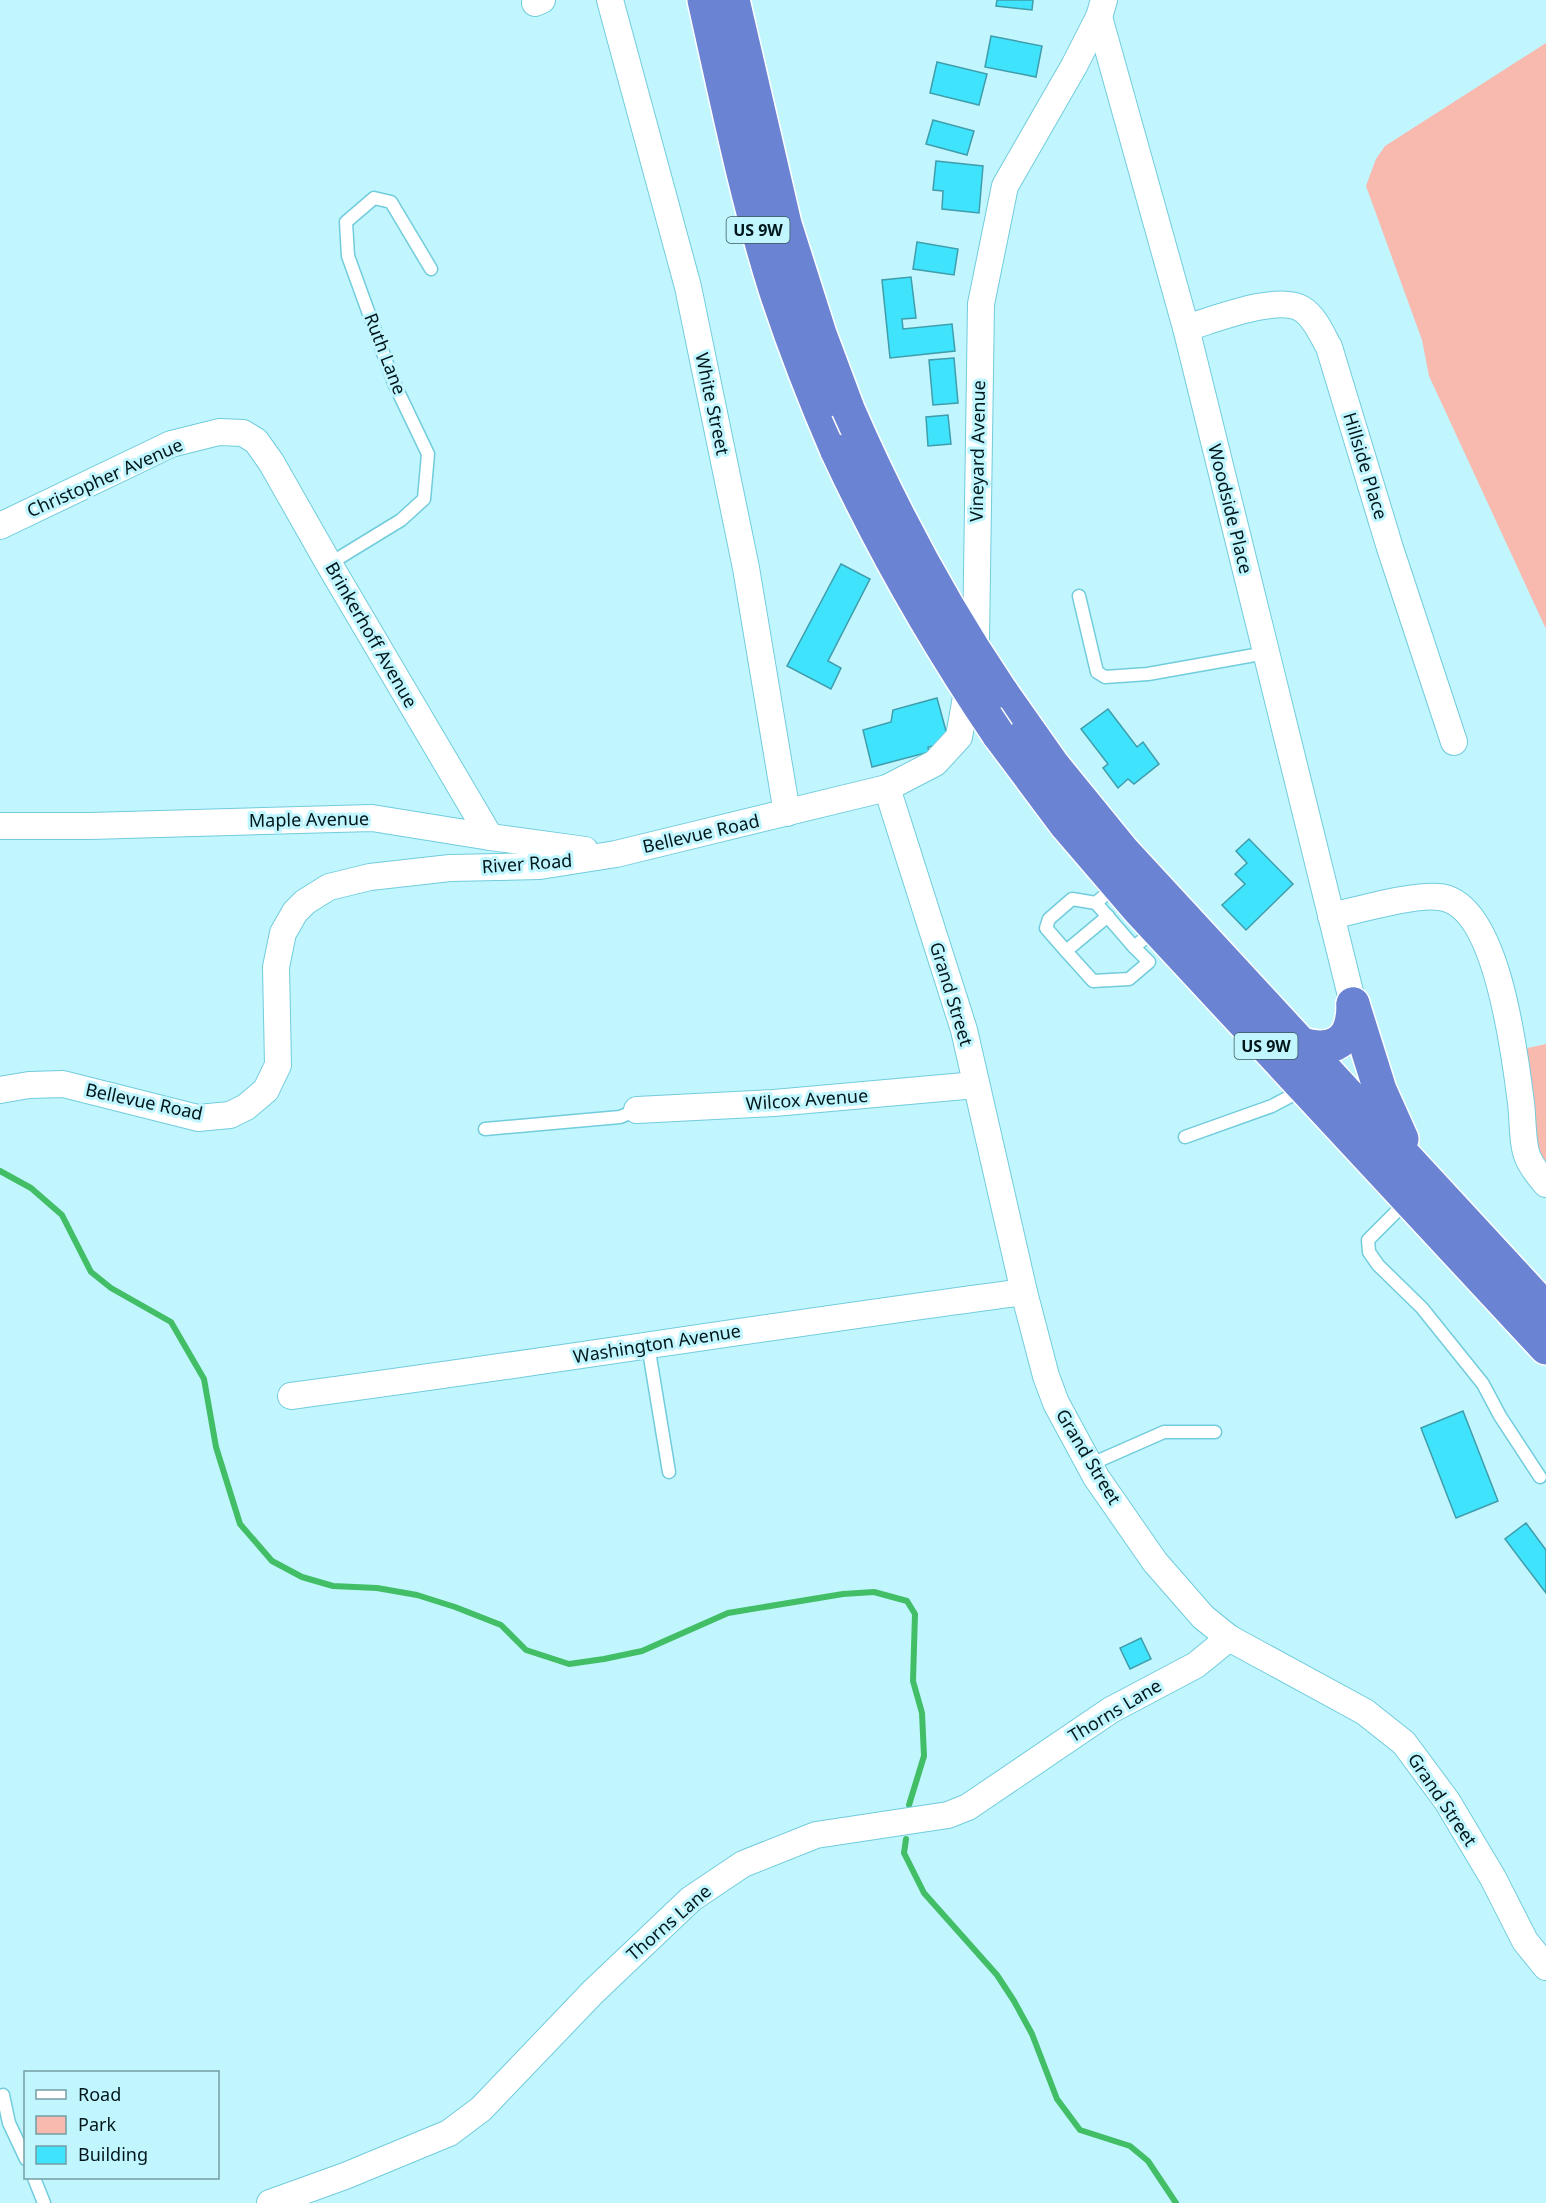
<svg xmlns="http://www.w3.org/2000/svg" width="1546" height="2203" font-family="'Noto Sans',sans-serif">
	<style>
		.green { fill: #f8b9ae }
		.lines { fill: none; stroke-linecap: round; stroke-linejoin: round }
		.stream { stroke: #42be67; stroke-width: 6 }
		.building { fill: #3fe3fb; stroke: #3f9dac; stroke-width: 1.5 }
		.lane-casing { stroke: #71ccdc; stroke-width: 15 }
		.street-casing { stroke: #71ccdc; stroke-width: 28 }
		.highway-casing { stroke: #fff; stroke-width: 36 }
		.lane { stroke: #fff; stroke-width: 12 }
		.street { stroke: #fff; stroke-width: 26 }
		.highway { stroke: #6a83d2; stroke-width: 33 }
		.highway-bridge-casing { stroke: #fff; stroke-width: 36; stroke-linecap: butt }
		.highway-bridge { stroke: #6a83d2; stroke-width: 33 }
		.labels { text-anchor: middle; stroke-width: 6; stroke-linejoin: round; paint-order: stroke }
		.shield { fill: #c2f6ff; stroke: #3a5a5f; stroke-width: 1.5 }
		.shield-label { font-size: 16px; font-weight: bold; fill: #00171b }
		.street-label { font-size: 18px; fill: #00171b; stroke: #c2f6ff }
	</style>
	<rect width="100%" height="100%" fill="#c2f6ff"/>
	<!-- green -->
	<g class="green">
		<path d="M 1546,43 L 1546,629 L 1429,376 L 1422,340 L 1366,186 L 1376,159 L 1385,146 Z"/>
		<path d="M 1546,1044 L 1546,1170 C 1531,1131 1528,1090 1523,1049 Z"/>
	</g>
	<g class="lines">
		<!-- stream -->
		<g class="stream">
			<path d="M 0,1171 L 31,1188 L 62,1215 L 91,1272 L 111,1288 L 171,1322 L 204,1379 L 216,1447 L 240,1524 L 272,1561 L 302,1577 L 333,1586 L 377,1588 L 417,1595 L 455,1607 L 501,1625 L 526,1650 L 569,1664 L 604,1659 L 642,1651 L 728,1613 L 843,1594 L 874,1592 L 907,1601 L 915,1614 L 913,1681 L 922,1713 L 924,1756 L 909,1805"/>
			<path d="M 906,1839 L 904,1853 L 924,1893 L 997,1975 L 1014,2001 L 1032,2034 L 1057,2099 L 1080,2130 L 1130,2146 L 1148,2161 L 1176,2203"/>
		</g>
	</g>
	<!-- building -->
	<g class="building">
		<path d="M 997,0 L 1033,0 L 1032,10 L 996,6 Z"/>
		<path d="M 991,36 L 1042,46 L 1036,77 L 985,67 Z"/>
		<path d="M 937,62 L 987,74 L 979,105 L 930,93 Z"/>
		<path d="M 933,120 L 974,131 L 967,155 L 926,144 Z"/>
		<path d="M 936,161 L 983,166 L 979,213 L 942,209 L 943,191 L 933,190 Z"/>
		<path d="M 917,242 L 958,249 L 954,275 L 913,269 Z"/>
		<path d="M 911,277 L 916,318 L 902,319 L 903,329 L 952,324 L 955,351 L 890,358 L 882,280 Z"/>
		<path d="M 954,358 L 958,403 L 933,405 L 929,360 Z"/>
		<path d="M 948,415 L 951,444 L 928,446 L 926,417 Z"/>
		<path d="M 841,564 L 870,579 L 828,661 L 841,668 L 831,689 L 787,666 Z"/>
		<path d="M 937,698 L 949,742 L 928,747 L 929,752 L 872,767 L 863,730 L 891,722 L 893,710 Z"/>
		<path d="M 1108,709 L 1137,747 L 1143,742 L 1159,764 L 1134,784 L 1128,779 L 1118,788 L 1103,768 L 1108,764 L 1081,729 Z"/>
		<path d="M 1249,839 L 1293,884 L 1246,930 L 1222,905 L 1245,884 L 1235,874 L 1247,863 L 1236,851 Z"/>
		<path d="M 1463,1411 L 1498,1501 L 1456,1518 L 1421,1428 Z"/>
		<path d="M 1526,1523 L 1546,1550 L 1546,1593 L 1505,1539 Z"/>
		<path d="M 1141,1638 L 1151,1659 L 1130,1669 L 1120,1648 Z"/>
	</g>
	<g class="lines">
		<defs>
			<g id="lane">
				<path d="M 329,564 L 401,520 L 424,499 L 428,454 L 394,383 L 348,256 L 346,222 L 374,198 L 391,202 L 431,269"/>
				<path d="M 1079,596 L 1097,672 L 1105,677 L 1148,674 L 1266,653"/>
				<path d="M 1116,885 L 1096,903 L 1134,947 L 1155,930"/>
				<path d="M 1108,916 L 1066,951 L 1093,981 L 1129,979 L 1149,962 L 1134,947"/>
				<path d="M 1066,951 L 1046,928 L 1049,919 L 1072,899 L 1096,903"/>
				<path d="M 485,1129 L 620,1117 L 637,1110"/>
				<path d="M 1185,1137 L 1272,1106 L 1304,1089"/>
				<path d="M 1407,1201 L 1368,1240 L 1369,1252 L 1378,1265 L 1422,1308 L 1483,1384 L 1500,1416 L 1540,1477"/>
				<path d="M 648,1345 L 669,1472"/>
				<path d="M 1089,1465 L 1164,1432 L 1215,1432"/>
				<path d="M 3,2095 L 9,2123 L 26,2159"/>
				<path d="M 34,2178 L 44,2203"/>
			</g>
			<g id="street">
				<path d="M 610,0 L 688,287 L 746,568 L 787,813"/>
				<path d="M 535,3 L 542,0"/>
				<path d="M 1099,17 L 1186,328 L 1353,1004"/>
				<path d="M 1186,328 C 1214,320 1277,294 1302,309 C 1315,317 1322,335 1329,347 L 1390,548 L 1454,742"/>
				<path d="M 0,526 L 171,444 L 219,432 L 243,433 L 256,441 L 271,462 L 329,564 L 490,837"/>
				<path d="M 887,788 L 964,1030 L 1024,1292 L 1046,1376 L 1056,1403 L 1096,1477 L 1155,1562 L 1203,1617 L 1229,1638 L 1365,1712 L 1404,1743 L 1447,1801 L 1493,1878 L 1525,1941 L 1546,1967"/>
				<path d="M 0,826 L 90,826 L 372,818 L 490,837 L 585,850"/>
				<path d="M 1331,916 C 1359,910 1413,894 1439,897 C 1498,902 1515,1057 1521,1103 C 1523,1118 1522,1145 1528,1158 C 1532,1167 1540,1177 1546,1184"/>
				<path d="M 0,1090 L 29,1085 L 63,1084 L 198,1118 L 230,1115 L 246,1107 L 266,1090 L 278,1065 L 276,967 L 283,933 L 295,912 L 305,902 L 329,887 L 370,877 L 450,868 L 540,866 L 616,854 L 887,788 L 935,763 L 959,737 L 976,640 L 981,304 L 1005,186 L 1074,66 L 1099,17 L 1104,0"/>
				<path d="M 637,1110 L 774,1103 L 976,1085"/>
				<path d="M 291,1396 C 535,1364 779,1324 1024,1292"/>
				<path d="M 270,2203 L 345,2176 L 449,2133 L 481,2109 L 593,1992 L 691,1899 L 743,1864 L 816,1835 L 948,1815 L 968,1807 L 1111,1710 L 1196,1665 L 1229,1638"/>
			</g>
			<g id="highway">
				<path d="M 704,0 C 726,97 745,194 775,289 C 793,344 814,398 837,451"/>
				<path d="M 733,0 L 785,224 L 820,334 L 848,409"/>
				<path d="M 1001,691 L 1053,765 L 1123,851 L 1546,1309"/>
				<path d="M 998,734 L 1066,825 L 1139,910 L 1546,1348"/>
				<path d="M 1353,1004 L 1380,1090 L 1402,1139"/>
				<path d="M 1299,1043 C 1335,1054 1353,1041 1353,1004"/>
			</g>
		</defs>
		<!-- lane casing -->
		<use href="#lane" class="lane-casing"/>
		<!-- street casing -->
		<use href="#street" class="street-casing"/>
		<!-- highway casing -->
		<use href="#highway" class="highway-casing"/>
		<!-- lane -->
		<use href="#lane" class="lane"/>
		<!-- street -->
		<use href="#street" class="street"/>
		<!-- highway -->
		<use href="#highway" class="highway"/>
		<defs>
			<g id="highway-bridge">
				<path d="M 848,409 C 891,508 941,602 1001,691"/>
				<path d="M 837,451 C 883,550 937,644 998,734"/>
			</g>
		</defs>
		<!-- highway-bridge casing -->
		<use href="#highway-bridge" class="highway-bridge-casing"/>
		<!-- highway-bridge -->
		<use href="#highway-bridge" class="highway-bridge"/>
	</g>
	<g class="labels">
		<!-- shield labels -->
		<g class="shield">
			<rect x="726.5" y="217" width="63" height="26" rx="4.5"/>
			<rect x="1234.5" y="1033" width="63" height="26" rx="4.5"/>
		</g>
		<g class="shield-label">
			<text x="758" y="236">US 9W</text>
			<text x="1266" y="1052">US 9W</text>
		</g>
		<!-- street labels -->
		<g class="street-label">
			<text transform="translate(385 354) rotate(69)" y="6">Ruth Lane</text>
			<text transform="translate(712 404) rotate(78)" y="6">White Street</text>
			<text transform="translate(978 451) rotate(-89)" y="6">Vineyard Avenue</text>
			<text transform="translate(1365 466) rotate(73)" y="6">Hillside Place</text>
			<text transform="translate(105 478) rotate(-24)" y="6">Christopher Avenue</text>
			<text transform="translate(1230 509) rotate(76)" y="6">Woodside Place</text>
			<text transform="translate(371 635) rotate(60)" y="6">Brinkerhoff Avenue</text>
			<text transform="translate(309 820) rotate(-1)" y="6">Maple Avenue</text>
			<text transform="translate(701 834) rotate(-13)" y="6">Bellevue Road</text>
			<text transform="translate(527 864) rotate(-4)" y="6">River Road</text>
			<text transform="translate(951 994) rotate(73)" y="6">Grand Street</text>
			<text transform="translate(807 1100) rotate(-4)" y="6">Wilcox Avenue</text>
			<text transform="translate(144 1102) rotate(12)" y="6">Bellevue Road</text>
			<text transform="translate(657 1344) rotate(-9)" y="6">Washington Avenue</text>
			<text transform="translate(1088 1457) rotate(59)" y="6">Grand Street</text>
			<text transform="translate(1115 1711) rotate(-31)" y="6">Thorns Lane</text>
			<text transform="translate(1442 1800) rotate(56)" y="6">Grand Street</text>
			<text transform="translate(669 1923) rotate(-41)" y="6">Thorns Lane</text>
		</g>
	</g>
	<!-- legend -->
	<rect x="24" y="2071" width="195" height="108" fill="#c2f6ff" stroke="#749da4" stroke-width="1.5"/>
	<rect x="36" y="2090" width="30" height="9" fill="#ffffff" stroke="#749da4" stroke-width="1.5"/>
	<text x="78" y="2101" font-size="18" fill="#00171b">Road</text>
	<rect x="36" y="2116" width="30" height="18" fill="#f8b9ae" stroke="#749da4" stroke-width="1.5"/>
	<text x="78" y="2131" font-size="18" fill="#00171b">Park</text>
	<rect x="36" y="2146" width="30" height="18" fill="#3fe3fb" stroke="#749da4" stroke-width="1.5"/>
	<text x="78" y="2161" font-size="18" fill="#00171b">Building</text>
</svg>
